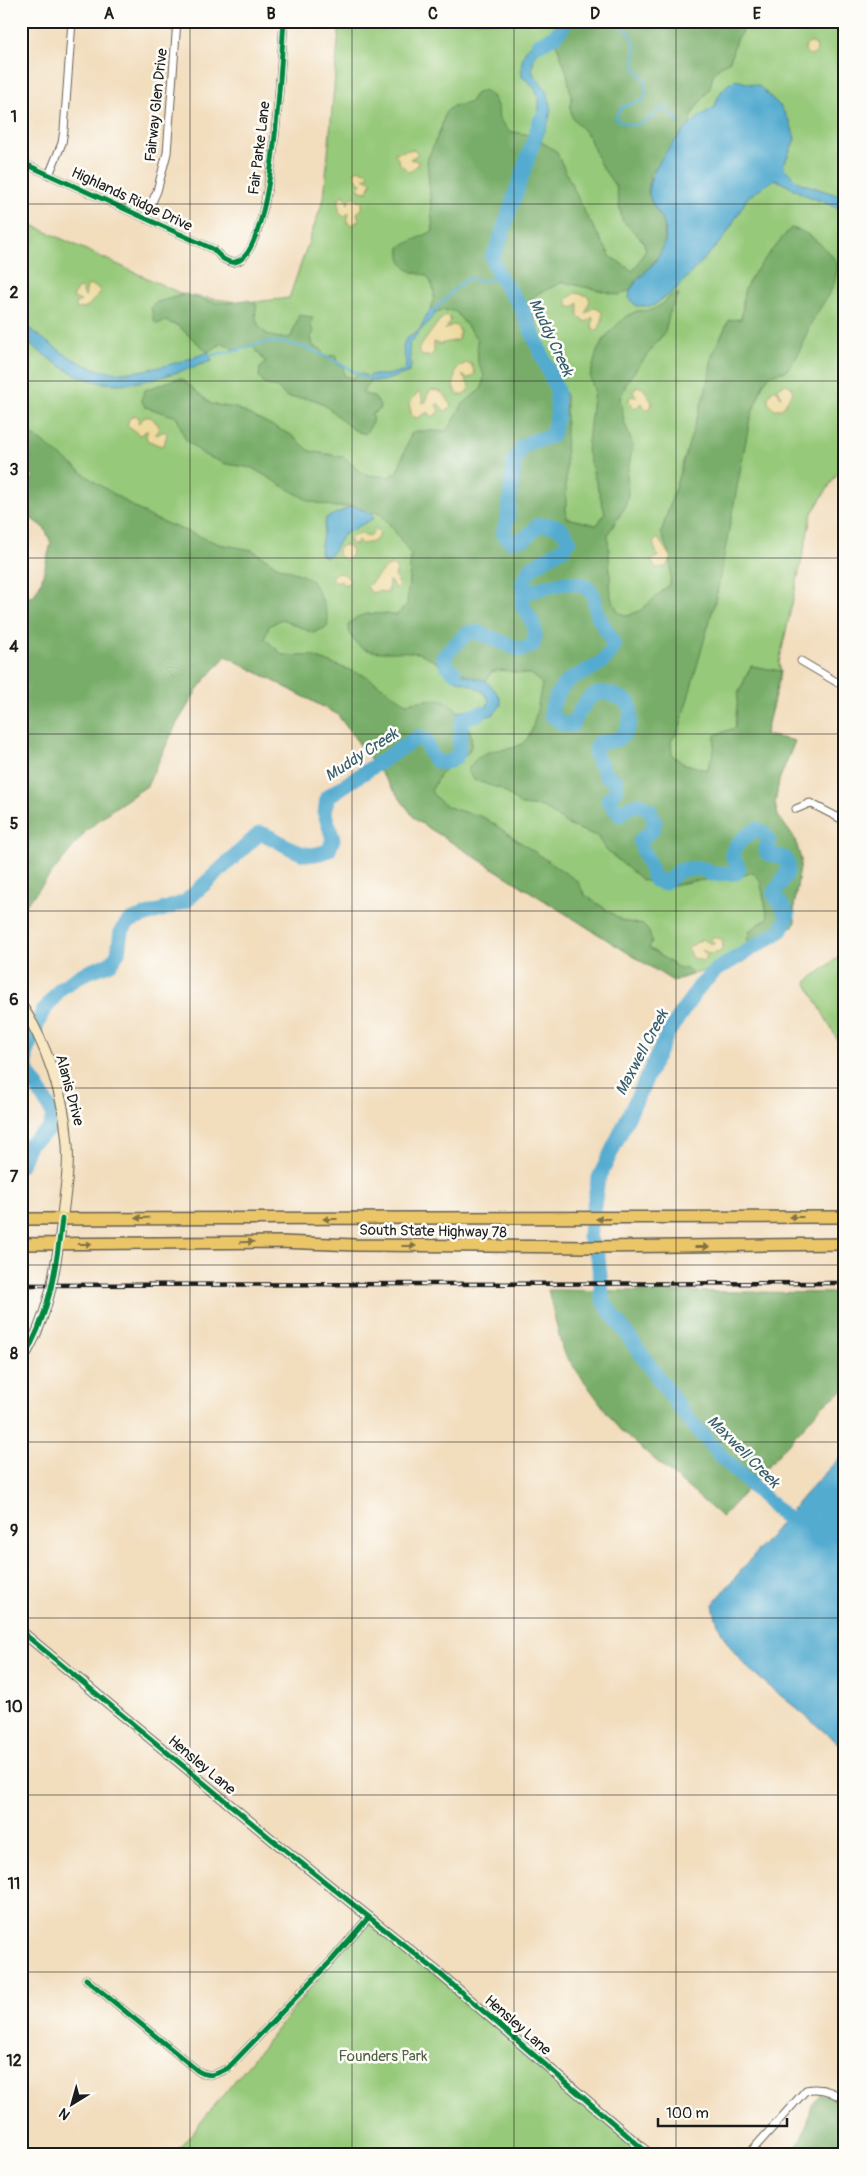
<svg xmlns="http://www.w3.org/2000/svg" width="866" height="2176" font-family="Pangolin,sans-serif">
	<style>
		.green { fill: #96c979; stroke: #59724a }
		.forest { fill: #78ad69; stroke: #4a6442 }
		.sand { fill: #eeda9e; stroke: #857b5d }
		.water { fill: #53abd0; stroke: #386476 }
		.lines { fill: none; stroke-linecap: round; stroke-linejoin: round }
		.stream { stroke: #53abd0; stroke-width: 2.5 }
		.river { stroke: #53abd0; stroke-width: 15 }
		.minor-casing { stroke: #676054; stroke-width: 9 }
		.tertiary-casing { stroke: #676054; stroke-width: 11 }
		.secondary-casing { stroke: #676054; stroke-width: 12 }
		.primary-casing { stroke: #676054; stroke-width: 14 }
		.minor { stroke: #fff; stroke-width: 7 }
		.tertiary { stroke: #fff; stroke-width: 9 }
		.secondary { stroke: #f7e8c3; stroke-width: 10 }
		.primary { stroke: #eac669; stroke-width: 11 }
		.rail-casing { stroke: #1c1c1c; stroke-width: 4.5 }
		.rail { stroke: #fdfcf7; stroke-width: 2.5; stroke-dasharray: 8; stroke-linecap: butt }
		.cycleway-casing { stroke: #fdfcf7; stroke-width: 8 }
		.cycleway { stroke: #00873e; stroke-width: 5 }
		.oneway { fill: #837142 }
		.grid { fill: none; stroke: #1c1c1c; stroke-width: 1; stroke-opacity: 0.55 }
		.labels { text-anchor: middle; stroke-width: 5; stroke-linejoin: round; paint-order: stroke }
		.street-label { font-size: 15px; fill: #1c1c1c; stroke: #fdfcf7 }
		.park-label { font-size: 15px; fill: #4d6141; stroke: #fdfcf7 }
		.water-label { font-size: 16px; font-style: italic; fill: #355c6d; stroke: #fdfcf7 }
		.neatline { fill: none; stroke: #1c1c1c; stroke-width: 2 }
		.grid-label { font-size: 16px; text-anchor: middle; font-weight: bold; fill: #1c1c1c }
	</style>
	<rect width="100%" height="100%" fill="#fdfcf7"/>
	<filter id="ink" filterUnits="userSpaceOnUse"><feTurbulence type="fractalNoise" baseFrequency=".02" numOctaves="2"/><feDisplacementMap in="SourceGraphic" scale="10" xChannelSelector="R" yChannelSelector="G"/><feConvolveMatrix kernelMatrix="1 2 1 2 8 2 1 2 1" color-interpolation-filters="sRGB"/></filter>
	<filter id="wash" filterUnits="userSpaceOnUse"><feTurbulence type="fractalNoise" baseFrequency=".0096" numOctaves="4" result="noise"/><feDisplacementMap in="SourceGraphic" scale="20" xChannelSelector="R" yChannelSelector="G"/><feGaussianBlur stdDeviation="1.12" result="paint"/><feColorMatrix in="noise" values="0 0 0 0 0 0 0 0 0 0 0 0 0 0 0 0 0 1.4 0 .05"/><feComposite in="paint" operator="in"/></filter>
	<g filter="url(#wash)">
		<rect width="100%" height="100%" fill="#f2ddbd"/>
		<!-- green -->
		<g class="green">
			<path d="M 340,21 L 845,21 L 845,461 L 812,513 L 779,663 L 781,672 L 765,735 L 795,741 L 779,780 L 775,804 L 778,816 L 795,839 L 801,860 L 794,907 L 795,924 L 755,954 L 673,981 L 416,820 L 337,714 L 226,656 L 21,464 L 21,220 L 184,295 L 246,303 L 289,298 L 324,198 Z"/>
			<path d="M 840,956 L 845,963 L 845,1054 L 806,982 Z"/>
			<path d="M 368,1918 L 650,2155 L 174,2155 Z"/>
		</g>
		<!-- forest -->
		<g class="forest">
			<path d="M 562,21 L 740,21 L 742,32 L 736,39 L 730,61 L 719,67 L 713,75 L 710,88 L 693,112 L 689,126 L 650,174 L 648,193 L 664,220 L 665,241 L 661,253 L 644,274 L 637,278 L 630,290 L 619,295 L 563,282 L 539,293 L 529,300 L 542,341 L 566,396 L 566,518 L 597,525 L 605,513 L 587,451 L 594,390 L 590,377 L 597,351 L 607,335 L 625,317 L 637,311 L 652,310 L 664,303 L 670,296 L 679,294 L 670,311 L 665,332 L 628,380 L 620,398 L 624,421 L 633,446 L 627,475 L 628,494 L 625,507 L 608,534 L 611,597 L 618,612 L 628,616 L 641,610 L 670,584 L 671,558 L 661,533 L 709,379 L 712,355 L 729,320 L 741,319 C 744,310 742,301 744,292 C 748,277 780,240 791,228 C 811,232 825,248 838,263 L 834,285 L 810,325 L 798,355 L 786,371 L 770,375 L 763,384 L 750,419 L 716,598 L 679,730 L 671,741 L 672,755 L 682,763 L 707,770 L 714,751 L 715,735 L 735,728 L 738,694 L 751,666 L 781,671 L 765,735 L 795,741 L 779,780 L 775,804 L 778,816 L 795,839 L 801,860 L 794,907 L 795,924 L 755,954 L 746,945 L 750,930 L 768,918 L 760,880 L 752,872 L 738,878 L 694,881 L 665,887 L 642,880 L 605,849 L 597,836 L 570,826 L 543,807 L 521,805 L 501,789 L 474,780 L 467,771 C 487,738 510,758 526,740 C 535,730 539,698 542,684 L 531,674 C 513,675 510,667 491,672 L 486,681 C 467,678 457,670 443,657 L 436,662 C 430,659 424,654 418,653 C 390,648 356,663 348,626 C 359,609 379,614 397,615 L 407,604 L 411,555 L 394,530 L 379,512 L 370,513 L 353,506 L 336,507 L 309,501 L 252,468 L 226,464 L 204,455 L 185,439 L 177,417 L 145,407 L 141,400 L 145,390 L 176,379 L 182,379 L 211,404 L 236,408 L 291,435 L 310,451 L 344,457 L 358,470 L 368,475 L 389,477 L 397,472 L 411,434 L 415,431 L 445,431 L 450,427 L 463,404 L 482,388 L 484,375 L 478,363 L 477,339 L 455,311 L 443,310 L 436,313 L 431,309 C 436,294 435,287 426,275 C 408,273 398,266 400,247 L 433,231 L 427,160 L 441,128 L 445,113 L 453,106 L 469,103 L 475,94 L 484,90 L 493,97 L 498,108 L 499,119 L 509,131 L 530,135 L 556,151 L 585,213 L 611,257 L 633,271 L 646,250 L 643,241 L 622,220 L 616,187 L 600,164 L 589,137 L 572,117 L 570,108 L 572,101 L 567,73 L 556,43 L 555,28 Z"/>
			<path d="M 186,294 C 194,299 218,304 228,303 C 239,302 248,296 257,305 C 250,328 271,342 291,337 L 299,315 L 312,317 L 311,326 L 314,333 L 311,336 L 313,346 L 321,349 L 324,357 L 335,355 L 338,364 L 343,366 L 344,375 L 352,379 L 359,373 L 369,377 L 370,381 L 363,392 L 364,394 L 373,396 L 380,405 L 379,410 L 372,414 C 374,422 370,428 365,434 C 346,430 337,412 321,403 C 311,396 297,399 287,397 L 277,388 L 264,384 L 259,376 L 260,368 L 266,363 L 252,345 L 237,351 L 223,343 L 208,352 L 178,326 L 165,321 L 157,324 L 154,321 L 151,308 L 154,303 Z"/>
			<path d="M 21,426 L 95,482 L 150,517 L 219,544 L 252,550 L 277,566 L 302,575 L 312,581 L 321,597 L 328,618 L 327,627 L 313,633 L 282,619 L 269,626 L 265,639 L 283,655 L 312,656 L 366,676 L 406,703 C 416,702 427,699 437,699 C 455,699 478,732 470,749 C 464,761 452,763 443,771 C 438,776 435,785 431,791 C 446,813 463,809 485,818 L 577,881 L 585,895 L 623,921 L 643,925 L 649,932 L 652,941 L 649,948 L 679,968 L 687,969 L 693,974 L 673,981 L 416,820 L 337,714 L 226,656 L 199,687 L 176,725 L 147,786 L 110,811 L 86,831 L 21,911 L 21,600 L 34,595 L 41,582 L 51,543 L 45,529 L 21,511 L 21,493 L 34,476 L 21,464 Z"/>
			<path d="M 548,1290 L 845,1293 L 845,1389 L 823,1405 L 722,1517 L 619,1429 L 563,1352 Z"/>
			<path d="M 820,2094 L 828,2095 L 845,2107 L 845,2155 L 792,2155 L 806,2129 L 812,2104 Z"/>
		</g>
		<!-- sand -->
		<g class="sand">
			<circle cx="811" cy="49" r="6"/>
			<path d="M 414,149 L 418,154 L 410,159 L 418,161 L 418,165 L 409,172 L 400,164 L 395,153 Z"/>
			<path d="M 358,169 L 368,173 L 369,176 L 364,178 L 372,182 L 367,192 L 360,191 L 358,188 L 363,183 L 358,182 L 354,172 Z"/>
			<path d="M 344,194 L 348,204 L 350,198 L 354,197 L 362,202 L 362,209 L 357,213 L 359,220 L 352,225 L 347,223 L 349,212 L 344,217 L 339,212 L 339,198 Z"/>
			<path d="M 92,285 L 99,289 L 100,293 L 86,308 L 76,309 L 76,303 L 81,301 L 73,298 L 77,289 L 81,288 L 85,297 L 87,286 Z"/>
			<path d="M 576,293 L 588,296 L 590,300 L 586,313 L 594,307 L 602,312 L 602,321 L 598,331 L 592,328 L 593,317 L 586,322 L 578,316 L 578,303 L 573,308 L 567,305 L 567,299 Z"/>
			<path d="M 446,315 L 451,320 L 445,330 L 452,325 L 457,326 L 460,331 L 458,340 L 439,344 L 434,342 L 434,352 L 431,356 L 422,356 L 418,350 L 439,321 Z"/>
			<path d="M 467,363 L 471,364 L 475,373 L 472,377 L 467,378 L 462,375 L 470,387 L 464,395 L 458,395 L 453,386 C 457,372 451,369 467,363 Z"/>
			<path d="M 785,384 L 791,386 L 793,392 L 782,409 L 775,409 L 769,404 L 768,398 L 772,390 L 777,390 L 781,397 L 778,388 Z"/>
			<path d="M 637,386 L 643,388 L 652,402 L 649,409 L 645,409 L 642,403 L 635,408 L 629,402 L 630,396 L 637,397 L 633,392 Z"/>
			<path d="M 432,390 C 444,391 447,396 451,407 L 448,410 L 445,411 L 438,403 L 436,405 L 439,411 L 433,417 L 428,412 L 417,418 L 412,416 L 409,404 L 418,392 L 421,394 L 423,403 L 426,402 L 427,395 Z"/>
			<path d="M 134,415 L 139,417 L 138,424 L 145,417 L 151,417 L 159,426 L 156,435 L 165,431 L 167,434 L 164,445 L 161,446 L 147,440 L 146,435 L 148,430 L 140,435 L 127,426 L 129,419 Z"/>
			<path d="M 376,530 L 380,534 C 376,543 368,543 361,544 L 358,540 L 355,545 L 349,542 L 351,537 L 360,534 L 370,536 Z"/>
			<path d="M 658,538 L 671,558 L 666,567 L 656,568 L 651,561 L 658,557 L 653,543 Z"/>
			<circle cx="345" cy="552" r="7"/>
			<path d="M 392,565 L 397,569 L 395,575 L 399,586 L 396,589 L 389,580 L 388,593 L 379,591 L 372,593 L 367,587 L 385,568 Z"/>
			<path d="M 336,573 L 344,574 L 350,580 L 349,583 L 344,585 L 341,581 L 334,581 L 331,578 Z"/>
			<path d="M 712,937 L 722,939 L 723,946 L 720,952 L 710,954 L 702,950 L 707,955 L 703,961 L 691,957 L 688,948 L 702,939 L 713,945 L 714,943 L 711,940 Z"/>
		</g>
		<!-- water -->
		<g class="water">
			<path d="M 555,28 L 556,43 L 538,49 C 523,83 542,73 549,98 C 554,113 546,127 541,141 L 530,135 C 539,112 548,94 522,77 C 519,46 531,44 555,28 Z"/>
			<path d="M 735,80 L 759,86 L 780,106 L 790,122 L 795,139 L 783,167 L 798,182 L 843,197 L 845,211 L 803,194 L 775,179 L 748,197 L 724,238 L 675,290 L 653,306 L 636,306 L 629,298 L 630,290 C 640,274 661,262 665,241 C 669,215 650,210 649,192 C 646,168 693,115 714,108 C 719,94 722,87 735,80 Z"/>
			<path d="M 431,309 L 436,313 L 409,344 L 411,366 L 409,372 L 384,381 L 370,381 L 370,375 L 387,375 L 405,370 C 408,362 403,355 403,347 C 404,336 414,336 419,330 C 424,323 425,315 431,309 Z"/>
			<path d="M 21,322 C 46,341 79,369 111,372 C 137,375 183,362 208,352 L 212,361 C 173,373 127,393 87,379 C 63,371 41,352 21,338 Z"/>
			<path d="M 353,506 L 370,513 L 374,518 L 343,535 L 332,553 L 326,558 L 321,555 L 320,551 L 326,518 Z"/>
			<path d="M 443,657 L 461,674 L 486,681 L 494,689 L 500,698 L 501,705 L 494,714 L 467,724 L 457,712 L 487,707 L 489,700 C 481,685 467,686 454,678 C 447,673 441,668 436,662 Z"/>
			<path d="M 845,1452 L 845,1749 C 827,1734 809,1719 791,1704 C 758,1677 719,1650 713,1604 L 805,1494 Z"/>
		</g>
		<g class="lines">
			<!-- stream -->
			<g class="stream">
				<path d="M 617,21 C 637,37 637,43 634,68 C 646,78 649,86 643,100 L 622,107 L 615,118 C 634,133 649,121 663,107 L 680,122"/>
				<path d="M 431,313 L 467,278 L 481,282 L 499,276"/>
				<path d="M 207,357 C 217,353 222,354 232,351 C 242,349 252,345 262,343 C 297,337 334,360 363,377 L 371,378"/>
			</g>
			<!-- river -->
			<g class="river">
				<path d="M 538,45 L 555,36 L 567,21"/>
				<path d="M 525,593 C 544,588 578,573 592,593 C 596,599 594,608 598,615 C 603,627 610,634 614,646 C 602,668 591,668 571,679 C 561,685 551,703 551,715 L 563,724 L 572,725 C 588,696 594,682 629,703 C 632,715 631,733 617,739 C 611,742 603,741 597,744 L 595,753 L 606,776 L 612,778 L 616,782 L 616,791 L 608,800 L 620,815 L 627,808 L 640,804 L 649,809 L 655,822 L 653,829 L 640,841 C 641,845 653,877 655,880 C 656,880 661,883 663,883 C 670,880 671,878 676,873 C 683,867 696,869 705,869 L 710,874 L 736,873 L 739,869 L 732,854 C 736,842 746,835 757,829 L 765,834 L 769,842 L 766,849 L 767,853 L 784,858 L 788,863 L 787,873 L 774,894 L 788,915 L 782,929 L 774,935 L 716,970 L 699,987 L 668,1033 L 598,1180 L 589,1237 L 598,1258 L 603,1301 L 688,1419 L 728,1463 L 786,1518 L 845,1538"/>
				<path d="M 454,672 L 448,667 L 443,657 L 467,633 L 477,632 L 521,650 L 532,646 C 540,630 531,619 522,605 L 525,593 L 522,584 L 531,568 L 564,548 L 569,540 C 560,524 555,525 538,525 L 526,538 L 510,541 L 503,534 L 508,516 L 514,462 L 521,448 L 530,442 L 552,436 L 557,415 L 557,390 L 521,307 L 499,276 L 492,257 L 498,245 L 541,119"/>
				<path d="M 21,1165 L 29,1144 L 50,1129 L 53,1114 L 26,1068 L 26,1052 L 42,1013 L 61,988 L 83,974 L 111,963 L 118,953 L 121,931 L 129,921 L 185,902 L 260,833 C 287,841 298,864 329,850 L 333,839 L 325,814 L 327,797 L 418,737 L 426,740 C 428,747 430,757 437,761 C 445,765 458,760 459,750 C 459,740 461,730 463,719 L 481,713"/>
			</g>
		</g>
	</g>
	<g filter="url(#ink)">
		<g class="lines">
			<defs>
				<g id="minor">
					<path d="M 21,162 L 213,249 C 219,255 226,264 235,262 C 274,256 281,57 284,21"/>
					<path d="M 49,175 L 62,143 L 64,130 L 72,21"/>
					<path d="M 145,218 L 157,191 L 167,153 L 177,21"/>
					<path d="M 801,661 L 845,687"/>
					<path d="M 796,809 L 810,803 L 845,821"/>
					<path d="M 86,1979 L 198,2071 C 209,2078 217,2074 228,2068 L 332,1960 L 368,1918"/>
					<path d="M 748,2155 L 806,2090 C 821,2087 833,2091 845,2101"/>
				</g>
				<g id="tertiary">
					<path d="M 21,1362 C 49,1319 56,1269 62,1219"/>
					<path d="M 21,1631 L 270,1838 L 439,1973 L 650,2155"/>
				</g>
				<path id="secondary" d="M 21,1005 C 45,1040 64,1096 67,1139 C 70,1166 65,1192 62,1219"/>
				<g id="primary">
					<path d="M 21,1219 L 845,1217"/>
					<path d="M 21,1244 L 281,1242 L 355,1245 L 592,1247 L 845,1244"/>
				</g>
			</defs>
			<!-- minor casing -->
			<use href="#minor" class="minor-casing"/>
			<!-- tertiary casing -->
			<use href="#tertiary" class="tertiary-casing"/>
			<!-- secondary casing -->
			<use href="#secondary" class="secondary-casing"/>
			<!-- primary casing -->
			<use href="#primary" class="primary-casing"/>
			<!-- minor -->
			<use href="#minor" class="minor"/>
			<!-- tertiary -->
			<use href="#tertiary" class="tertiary"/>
			<!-- secondary -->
			<use href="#secondary" class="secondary"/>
			<!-- primary -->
			<use href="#primary" class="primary"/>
			<defs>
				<path id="rail" d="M 21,1285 L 845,1283"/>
			</defs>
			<!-- rail casing -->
			<use href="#rail" class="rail-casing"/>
			<!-- rail -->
			<use href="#rail" class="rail"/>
			<defs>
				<g id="cycleway">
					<path d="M 21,162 L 213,249 C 219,255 226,264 235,262 C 274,256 281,57 284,21"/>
					<path d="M 21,1362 C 49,1319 56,1269 62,1219"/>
					<path d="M 21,1631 L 270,1838 L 439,1973 L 650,2155"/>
					<path d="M 86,1979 L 198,2071 C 209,2078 217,2074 228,2068 L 332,1960 L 368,1918"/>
				</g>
			</defs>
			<!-- cycleway casing -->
			<use href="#cycleway" class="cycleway-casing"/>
			<!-- cycleway -->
			<use href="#cycleway" class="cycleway"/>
		</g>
		<!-- one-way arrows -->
		<defs><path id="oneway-solid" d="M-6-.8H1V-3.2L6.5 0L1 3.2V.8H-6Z" transform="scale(1.25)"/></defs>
		<g class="oneway">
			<use href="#oneway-solid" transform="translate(796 1217) rotate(180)"/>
			<use href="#oneway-solid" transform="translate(142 1218) rotate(179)"/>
			<use href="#oneway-solid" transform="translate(330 1219) rotate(180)"/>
			<use href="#oneway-solid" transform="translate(603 1219) rotate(180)"/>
			<use href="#oneway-solid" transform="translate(247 1242) rotate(-1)"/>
			<use href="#oneway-solid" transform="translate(85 1244)"/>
			<use href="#oneway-solid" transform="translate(409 1246)"/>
			<use href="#oneway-solid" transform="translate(702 1247)"/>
		</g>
	</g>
	<!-- grid -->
	<path class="grid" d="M 190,21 L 190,2155M 352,21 L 352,2155M 514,21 L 514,2155M 676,21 L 676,2155M 21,204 L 845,204M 21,381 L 845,381M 21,558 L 845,558M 21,734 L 845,734M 21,911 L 845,911M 21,1088 L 845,1088M 21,1265 L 845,1265M 21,1442 L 845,1442M 21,1618 L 845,1618M 21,1795 L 845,1795M 21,1972 L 845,1972"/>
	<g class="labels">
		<!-- street labels -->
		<g class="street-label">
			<text transform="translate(156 105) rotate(-84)" y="5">Fairway Glen Drive</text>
			<text transform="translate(259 148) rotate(-83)" y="5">Fair Parke Lane</text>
			<text transform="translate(132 199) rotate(25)" y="5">Highlands Ridge Drive</text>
			<text transform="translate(70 1090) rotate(75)" y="5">Alanis Drive</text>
			<text transform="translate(433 1231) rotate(1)" y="5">South State Highway 78</text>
			<text transform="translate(202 1765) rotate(40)" y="5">Hensley Lane</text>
			<text transform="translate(518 2025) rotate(41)" y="5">Hensley Lane</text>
		</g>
		<!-- park labels -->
		<g class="park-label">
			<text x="383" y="2061">Founders Park</text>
		</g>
		<!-- water labels -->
		<g class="water-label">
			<text transform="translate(552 337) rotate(65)" y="6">Muddy Creek</text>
			<text transform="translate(361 754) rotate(-33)" y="6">Muddy Creek</text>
			<text transform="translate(641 1052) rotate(-62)" y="6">Maxwell Creek</text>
			<text transform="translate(744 1451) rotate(45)" y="6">Maxwell Creek</text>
		</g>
	</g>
	<!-- margin -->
	<rect width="866" height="2176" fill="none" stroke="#fdfcf7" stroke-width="55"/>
	<!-- north arrow -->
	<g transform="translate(72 2104) rotate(217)" stroke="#fdfcf7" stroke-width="4" paint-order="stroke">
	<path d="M0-4L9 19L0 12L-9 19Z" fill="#1c1c1c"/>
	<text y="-8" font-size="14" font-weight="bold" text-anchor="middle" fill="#1c1c1c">N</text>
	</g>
	<!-- scale -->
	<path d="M658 2118v8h129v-8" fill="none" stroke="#1c1c1c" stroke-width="2.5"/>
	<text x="666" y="2118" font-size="15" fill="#1c1c1c" stroke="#fdfcf7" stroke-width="4" paint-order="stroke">100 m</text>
	<rect x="28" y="28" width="810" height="2120" class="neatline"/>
	<g class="grid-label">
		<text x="109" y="19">A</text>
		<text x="271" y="19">B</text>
		<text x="433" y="19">C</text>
		<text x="595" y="19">D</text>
		<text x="757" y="19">E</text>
		<text x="14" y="122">1</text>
		<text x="14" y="298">2</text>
		<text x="14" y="475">3</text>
		<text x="14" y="652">4</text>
		<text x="14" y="829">5</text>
		<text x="14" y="1005">6</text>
		<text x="14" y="1182">7</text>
		<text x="14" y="1359">8</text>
		<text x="14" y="1536">9</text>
		<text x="14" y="1712">10</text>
		<text x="14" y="1889">11</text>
		<text x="14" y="2066">12</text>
	</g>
</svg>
